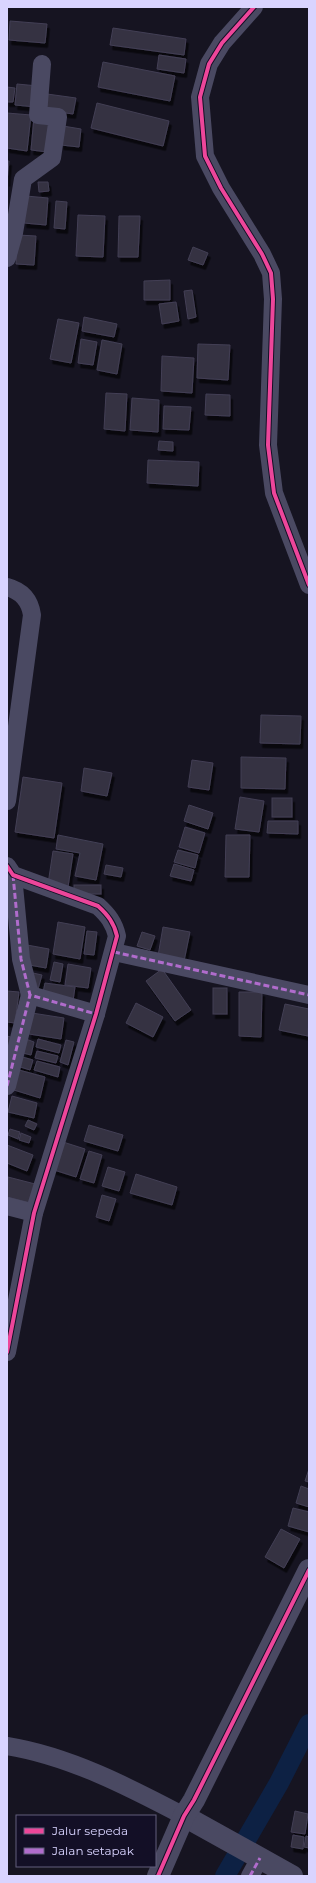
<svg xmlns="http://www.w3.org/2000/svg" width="316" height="1883" font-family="Montserrat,sans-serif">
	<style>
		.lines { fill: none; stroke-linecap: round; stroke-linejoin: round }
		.canal { stroke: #0d2144; stroke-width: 20 }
		.building { fill: #343243; stroke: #433f54; filter: url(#shadow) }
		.minor { stroke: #4a4962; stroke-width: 18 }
		.tertiary { stroke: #4a4962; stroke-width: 22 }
		.quiet { stroke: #b06ccc; stroke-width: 3; stroke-dasharray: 6 3; stroke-linecap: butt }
		.cycleway-casing { stroke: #130f26; stroke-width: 6 }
		.cycleway { stroke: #ed469a; stroke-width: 4 }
	</style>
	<defs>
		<filter id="shadow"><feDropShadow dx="2.5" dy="4.5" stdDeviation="0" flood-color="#0009"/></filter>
	</defs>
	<rect width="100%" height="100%" fill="#161421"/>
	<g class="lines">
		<!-- canal -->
		<path class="canal" d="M 225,1876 L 279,1783 L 309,1724"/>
	</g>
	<!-- building -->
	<g class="building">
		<path d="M 10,21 L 47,24 L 45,43 L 9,40 Z"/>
		<path d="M 113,28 L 186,39 L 184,55 L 110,45 Z"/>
		<path d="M 159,55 L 186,59 L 184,73 L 157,69 Z"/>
		<path d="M 103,62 L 175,76 L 170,101 L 98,87 Z"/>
		<path d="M 17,84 L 38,86 L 36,107 L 15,105 Z"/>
		<path d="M 7,87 L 15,88 L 13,102 L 7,102 Z"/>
		<path d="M 47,94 L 76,98 L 73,114 L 45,110 Z"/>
		<path d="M 97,103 L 169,121 L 163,146 L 91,128 Z"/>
		<path d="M 7,113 L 31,115 L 27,151 L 7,148 Z"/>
		<path d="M 34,117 L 52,119 L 48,152 L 31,150 Z"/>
		<path d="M 63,126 L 81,129 L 79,147 L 61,145 Z"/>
		<path d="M 7,161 L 9,161 L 7,182 Z"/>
		<path d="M 38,182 L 48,182 L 49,191 L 39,192 Z"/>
		<path d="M 26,196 L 48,198 L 46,225 L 24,223 Z"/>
		<path d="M 56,201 L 67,202 L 65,229 L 54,228 Z"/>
		<path d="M 78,215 L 105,216 L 103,257 L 76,256 Z"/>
		<path d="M 119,216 L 140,216 L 138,257 L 118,257 Z"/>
		<path d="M 18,235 L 36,236 L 34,265 L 16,264 Z"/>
		<path d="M 193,247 L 208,253 L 203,265 L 188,260 Z"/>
		<path d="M 170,280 L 170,300 L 144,300 L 144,281 Z"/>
		<path d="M 192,290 L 196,317 L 188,319 L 184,291 Z"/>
		<path d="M 176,302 L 179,321 L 162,324 L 159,304 Z"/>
		<path d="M 84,317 L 117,324 L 114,337 L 82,331 Z"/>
		<path d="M 58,319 L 79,323 L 71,363 L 50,359 Z"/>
		<path d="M 81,339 L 97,342 L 93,365 L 78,363 Z"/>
		<path d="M 102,340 L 122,344 L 117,374 L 97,370 Z"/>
		<path d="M 198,344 L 230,345 L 228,380 L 197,378 Z"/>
		<path d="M 162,356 L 194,358 L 192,393 L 161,391 Z"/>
		<path d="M 106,393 L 127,394 L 125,431 L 104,429 Z"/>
		<path d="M 206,394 L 230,395 L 230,416 L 205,415 Z"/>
		<path d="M 132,398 L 159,400 L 158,432 L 130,430 Z"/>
		<path d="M 164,406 L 191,407 L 189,430 L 163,429 Z"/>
		<path d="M 159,441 L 173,442 L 173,451 L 158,450 Z"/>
		<path d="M 148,460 L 199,462 L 198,486 L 147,483 Z"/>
		<path d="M 261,715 L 301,716 L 300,744 L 260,743 Z"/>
		<path d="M 241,757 L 286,758 L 285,789 L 241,788 Z"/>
		<path d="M 192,760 L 213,763 L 209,790 L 188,787 Z"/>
		<path d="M 84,768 L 112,773 L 107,796 L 81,791 Z"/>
		<path d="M 23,777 L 62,783 L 54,838 L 15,832 Z"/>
		<path d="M 240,797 L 264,801 L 259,832 L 235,829 Z"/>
		<rect x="272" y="798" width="20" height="19"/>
		<path d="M 189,805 L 213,813 L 208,829 L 184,821 Z"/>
		<path d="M 268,821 L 298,821 L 298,834 L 267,833 Z"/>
		<path d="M 185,827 L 205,833 L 199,853 L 179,847 Z"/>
		<path d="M 58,835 L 103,844 L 96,880 L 75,876 L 80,853 L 56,849 Z"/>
		<path d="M 226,835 L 250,835 L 249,877 L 225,877 Z"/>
		<path d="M 178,850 L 198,855 L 195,868 L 174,862 Z"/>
		<path d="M 53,851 L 73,854 L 68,887 L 48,884 Z"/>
		<path d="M 174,864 L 194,870 L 191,881 L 170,876 Z"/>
		<path d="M 106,865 L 123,868 L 121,877 L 104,874 Z"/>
		<rect x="74" y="885" width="27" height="9"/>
		<path d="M 58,922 L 85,927 L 80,959 L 53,954 Z"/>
		<path d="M 163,927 L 190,932 L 184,961 L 158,956 Z"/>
		<path d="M 87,931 L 97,932 L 94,955 L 84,954 Z"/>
		<path d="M 142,932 L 155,936 L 150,950 L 137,946 Z"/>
		<path d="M 27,945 L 49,949 L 46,968 L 24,964 Z"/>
		<path d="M 54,962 L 63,964 L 60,982 L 50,980 Z"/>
		<path d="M 68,964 L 91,968 L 88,988 L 65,985 Z"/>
		<path d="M 162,969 L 191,1010 L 175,1021 L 146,981 Z"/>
		<path d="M 33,973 L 42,975 L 38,989 Z"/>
		<path d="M 45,983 L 75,987 L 73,1001 L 42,997 Z"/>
		<rect x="213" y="988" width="14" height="26"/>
		<path d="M 7,991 L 19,992 L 15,1023 L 7,1022 Z"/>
		<path d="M 239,992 L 262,992 L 261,1037 L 239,1036 Z"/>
		<path d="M 136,1003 L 163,1017 L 153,1037 L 126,1023 Z"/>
		<path d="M 285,1004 L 309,1009 L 308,1036 L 279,1030 Z"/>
		<path d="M 32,1013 L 64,1018 L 61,1039 L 29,1034 Z"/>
		<path d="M 7,1036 L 14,1038 L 7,1051 Z"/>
		<path d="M 26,1039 L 34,1042 L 31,1055 L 23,1053 Z"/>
		<path d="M 38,1039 L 61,1045 L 59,1053 L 36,1047 Z"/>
		<path d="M 66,1040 L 74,1042 L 68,1065 L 60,1062 Z"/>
		<path d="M 37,1051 L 58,1056 L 56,1063 L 35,1058 Z"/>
		<path d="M 19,1056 L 33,1060 L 30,1070 L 17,1066 Z"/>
		<path d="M 37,1061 L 60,1067 L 58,1077 L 34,1070 Z"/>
		<path d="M 19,1070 L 45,1077 L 40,1098 L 14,1090 Z"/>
		<path d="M 12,1096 L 37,1103 L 34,1118 L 8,1112 Z"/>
		<path d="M 28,1120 L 37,1124 L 34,1130 L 25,1126 Z"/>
		<path d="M 89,1125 L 123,1135 L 118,1151 L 84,1141 Z"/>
		<path d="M 10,1129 L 20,1132 L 18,1139 L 8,1135 Z"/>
		<path d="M 21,1133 L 31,1137 L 29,1143 L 19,1140 Z"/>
		<path d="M 60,1141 L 85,1149 L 76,1177 L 51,1169 Z"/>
		<path d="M 7,1145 L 33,1155 L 27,1171 L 7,1163 Z"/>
		<path d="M 89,1151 L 102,1155 L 94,1183 L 80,1179 Z"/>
		<path d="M 108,1167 L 125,1172 L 119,1191 L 102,1186 Z"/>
		<path d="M 136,1174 L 177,1187 L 172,1205 L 130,1193 Z"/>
		<path d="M 8,1177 L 39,1185 L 35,1204 L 7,1197 Z"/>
		<path d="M 102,1195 L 116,1199 L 109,1221 L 96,1217 Z"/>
		<path d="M 309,1469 L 309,1482 L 305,1481 Z"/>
		<path d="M 301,1486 L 309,1489 L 309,1507 L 296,1503 Z"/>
		<path d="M 293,1508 L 309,1512 L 309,1532 L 288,1526 Z"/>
		<path d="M 281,1529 L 300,1539 L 284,1568 L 265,1557 Z"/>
		<path d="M 295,1811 L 308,1814 L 305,1834 L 291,1832 Z"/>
		<path d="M 293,1835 L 304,1837 L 303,1849 L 291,1847 Z"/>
		<path d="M 306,1836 L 309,1837 L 309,1848 L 304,1847 Z"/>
	</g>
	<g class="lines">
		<!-- minor -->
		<g class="minor">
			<path d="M 254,7 L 222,43 L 209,64 L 200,97 L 205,156 L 221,188 L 262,254 L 271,273 L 273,299 L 268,445 L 274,493 L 309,585"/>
			<path d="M 7,258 L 14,233 L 23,179 L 52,158 L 58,117 L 38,115 L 42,64"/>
			<path d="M 7,587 C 22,591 30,601 32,615 L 7,801"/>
			<path d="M 7,866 L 13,875 L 98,906 C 108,915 114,923 117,936 L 96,1014 L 34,1213 L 7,1352"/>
			<path d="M 13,875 L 21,959 L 30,995 L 96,1014"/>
			<path d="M 114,952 L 309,995"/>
			<path d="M 7,1086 L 30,995"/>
			<path d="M 7,1206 L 34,1213"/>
			<path d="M 7,1746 C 69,1756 129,1787 184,1816"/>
			<path d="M 250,1876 L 260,1858"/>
		</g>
		<!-- tertiary -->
		<g class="tertiary">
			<path d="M 184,1816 L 292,1876"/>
			<path d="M 158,1876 L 184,1816 L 194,1800 L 309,1570"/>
		</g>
		<!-- quiet -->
		<g class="quiet">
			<path d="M 13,875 L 21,959 L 30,995 L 96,1014"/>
			<path d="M 114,952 L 309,995"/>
			<path d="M 7,1086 L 30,995"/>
			<path d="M 250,1876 L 260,1858"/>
		</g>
		<defs>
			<g id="cycleway">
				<path d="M 254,7 L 222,43 L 209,64 L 200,97 L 205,156 L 221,188 L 262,254 L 271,273 L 273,299 L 268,445 L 274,493 L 309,585"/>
				<path d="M 7,866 L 13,875 L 98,906 C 108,915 114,923 117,936 L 96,1014 L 34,1213 L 7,1352"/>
				<path d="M 158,1876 L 184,1816 L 194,1800 L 309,1570"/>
			</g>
		</defs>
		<!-- cycleway casing -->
		<use href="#cycleway" class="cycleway-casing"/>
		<!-- cycleway -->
		<use href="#cycleway" class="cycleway"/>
	</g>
	<!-- border -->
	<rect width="316" height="1883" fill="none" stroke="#d9d4ff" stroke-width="16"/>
	<!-- legend -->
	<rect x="16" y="1815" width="140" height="52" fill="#130f26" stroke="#625e7d"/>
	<rect x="24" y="1828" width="20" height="6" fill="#ed469a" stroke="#625e7d"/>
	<text x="52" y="1835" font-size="12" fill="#d9d4ff">Jalur sepeda</text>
	<rect x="24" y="1848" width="20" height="6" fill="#b06ccc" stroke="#625e7d"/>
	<text x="52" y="1855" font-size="12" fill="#d9d4ff">Jalan setapak</text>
</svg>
